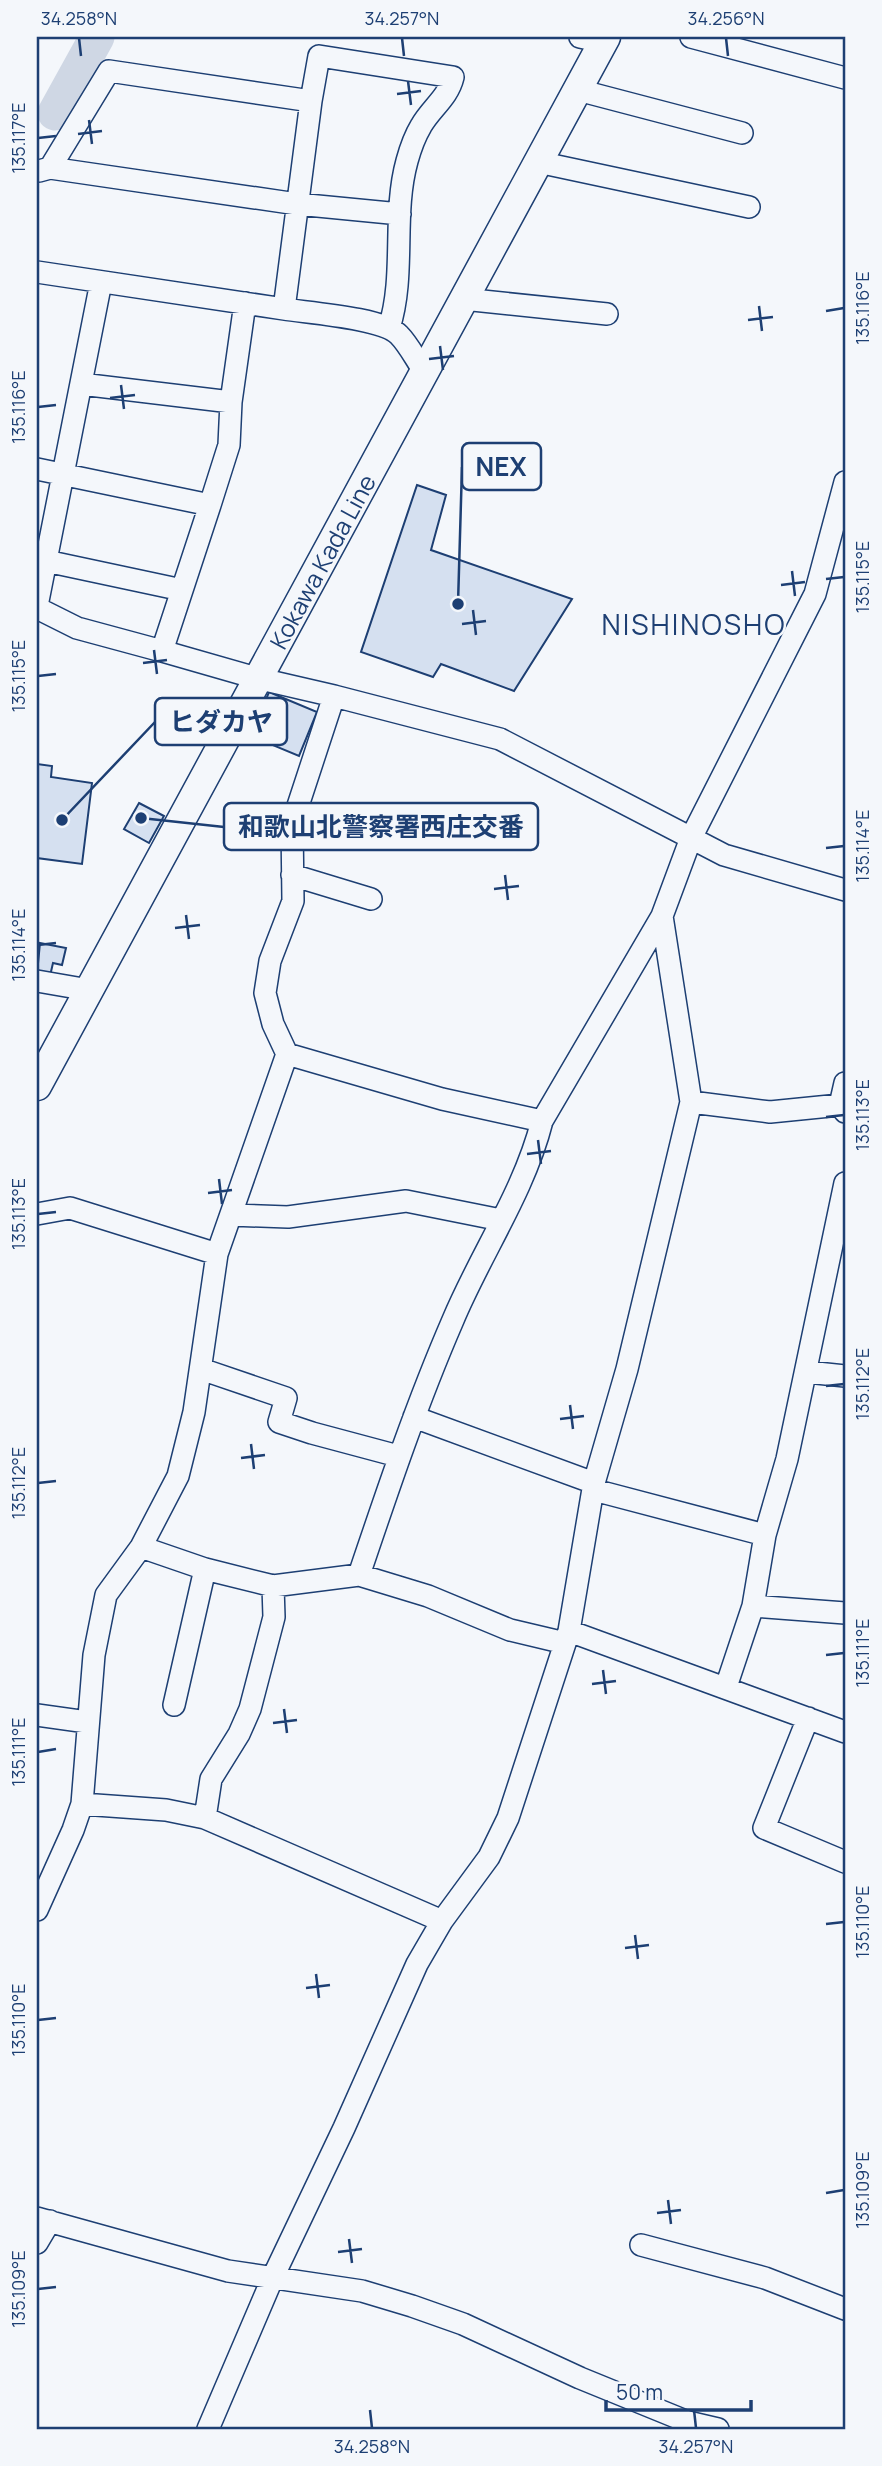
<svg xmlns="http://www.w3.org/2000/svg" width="882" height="2466" font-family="Manrope,'Noto Sans JP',sans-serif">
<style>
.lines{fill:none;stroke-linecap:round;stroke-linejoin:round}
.river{stroke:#cfd7e4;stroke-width:35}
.building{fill:#d5e0f0;stroke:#1d3f73;stroke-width:2}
.minor-casing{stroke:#1d3f73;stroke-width:24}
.major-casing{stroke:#1d3f73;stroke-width:31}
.minor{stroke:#f4f7fb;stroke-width:21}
.major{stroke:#f4f7fb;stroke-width:28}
.ticks{fill:none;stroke:#1d3f73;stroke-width:2.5}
.labels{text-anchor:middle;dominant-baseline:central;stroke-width:5;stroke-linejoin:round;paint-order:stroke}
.street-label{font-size:24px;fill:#1d3f73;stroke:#f4f7fb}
.quarter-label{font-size:28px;letter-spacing:2px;fill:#1d3f73;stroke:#f4f7fb}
.leader{fill:none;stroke:#1d3f73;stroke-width:2.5}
.callout-dot{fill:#1d3f73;stroke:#f4f7fb;stroke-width:2.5}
.callout{fill:#f4f7fb;stroke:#1d3f73;stroke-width:2.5}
.callout-label{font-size:26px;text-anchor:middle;font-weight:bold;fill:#1d3f73}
.neatline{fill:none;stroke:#1d3f73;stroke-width:2.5}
.ticks-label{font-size:18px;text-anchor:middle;fill:#1d3f73}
</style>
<rect width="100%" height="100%" fill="#f4f7fb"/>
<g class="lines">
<!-- river -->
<path class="river" d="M 55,113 L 97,37"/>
</g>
<!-- building -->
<path class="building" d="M 417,485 L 446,495 L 431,550 L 572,599 L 514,691 L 441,664 L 433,677 L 361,652 Z
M 269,692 L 317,712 L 299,756 L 251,736 Z
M 37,764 L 52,766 L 51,777 L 92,783 L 82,864 L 37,858 Z
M 139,803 L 164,816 L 149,843 L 124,829 Z
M 40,943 L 66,948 L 62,965 L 53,963 L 50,976 L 37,974 Z"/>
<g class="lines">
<!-- minor casing -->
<g class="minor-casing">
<path id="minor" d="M 580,37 L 603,42
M 691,37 L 845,78
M 578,90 L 742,133
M 538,162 L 749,207
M 50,168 L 109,71 L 311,101 L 319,56 L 453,77 C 448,98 431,108 421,126 C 415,136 410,150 407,161 C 392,215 406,275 389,328
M 39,171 L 50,168 L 297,204 L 400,214
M 37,272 L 284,309 L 311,101
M 463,299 L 607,314
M 284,309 C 310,313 383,318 399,335 C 409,345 416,360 424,371
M 81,384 L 231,402 L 245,303
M 37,469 L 210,505 L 229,445 L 231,402
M 210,505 L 162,651 L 256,678 L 334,696 L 500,739 L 724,855 L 845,890
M 46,561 L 182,590
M 37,606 L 101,282
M 37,608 L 77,628 L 162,651
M 292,875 L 371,899
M 662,916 L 691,1102 L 770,1112 L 840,1105
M 37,981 L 89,990
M 287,1054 L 442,1099 L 542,1121
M 845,1083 L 840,1105 L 845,1112
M 37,1214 L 70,1208 L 217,1254
M 231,1215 L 288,1217 L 406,1201 L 501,1220
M 201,1369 L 286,1398 L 279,1422 L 312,1433 L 398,1456
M 807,1372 L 845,1376
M 414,1417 L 594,1483
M 594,1490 L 765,1535
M 141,1547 L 205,1569 L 273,1586 L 359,1575 L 428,1596 L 510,1630 L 565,1643
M 359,1575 C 388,1489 417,1403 453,1320 C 481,1253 524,1192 542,1121 L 662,916 L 691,838 L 815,594 L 845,482
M 753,1606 L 845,1613
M 569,1631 L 845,1732
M 726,1687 L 753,1606 L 765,1535 L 787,1459 L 845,1183
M 174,1705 L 205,1569
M 37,1715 L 87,1722
M 808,1718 L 764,1828 L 845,1862
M 82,1804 L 166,1810 L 205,1818 L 442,1921
M 205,1818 L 211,1779 L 239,1734 L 250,1709 L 274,1617 L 273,1586
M 37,1910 L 73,1830 L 82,1804 L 94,1655 L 106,1595 L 141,1547 L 178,1476 L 194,1412 L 217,1254 L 287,1054 L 273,1024 L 265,993 L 270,961 L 293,901 L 292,824 L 334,696
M 37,2218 L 228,2271 L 362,2291 L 412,2306 L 463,2324 L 580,2378 L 688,2422 L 718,2429
M 37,2243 L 50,2221
M 641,2245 L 765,2278 L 845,2309
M 208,2429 L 273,2277 L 344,2128 L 417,1964 L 442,1921 L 489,1857 L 508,1818 L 569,1631 L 594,1483 L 627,1369 L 691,1102"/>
</g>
<!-- major casing -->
<g class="major-casing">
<g id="major">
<path id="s1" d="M 37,1086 L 606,37"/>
</g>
</g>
<!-- minor -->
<use href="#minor" class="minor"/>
<!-- major -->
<use href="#major" class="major"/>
</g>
<!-- ticks -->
<path class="ticks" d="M 79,38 L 81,56M 402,38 L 404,56M 726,38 L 728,56M 408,81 L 411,105M 397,94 L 421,91M 89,120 L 92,144M 78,134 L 102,131M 38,138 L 56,136M 759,306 L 762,331M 826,311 L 844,308M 748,320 L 773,317M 440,346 L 443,370M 429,359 L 454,356M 121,385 L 124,409M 110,398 L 135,395M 38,407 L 56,405M 792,571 L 795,596M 826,579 L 844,577M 781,585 L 805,582M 473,610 L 476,635M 462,624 L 486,621M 154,650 L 157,674M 143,663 L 167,660M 38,676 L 56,674M 826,848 L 844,846M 505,875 L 508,900M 494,889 L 519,886M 186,915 L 189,939M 175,928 L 200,925M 38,945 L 56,943M 826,1117 L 844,1115M 538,1140 L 541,1164M 527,1154 L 551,1151M 219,1179 L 222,1204M 208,1193 L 232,1190M 38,1214 L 56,1212M 826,1386 L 844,1384M 570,1405 L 573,1429M 560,1419 L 584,1416M 251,1444 L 254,1469M 241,1458 L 265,1455M 38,1483 L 56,1481M 826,1655 L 844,1653M 603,1670 L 606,1694M 592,1684 L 616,1681M 284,1709 L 287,1733M 273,1723 L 297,1720M 38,1752 L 56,1749M 826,1924 L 844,1922M 635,1935 L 638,1959M 625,1948 L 649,1945M 316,1974 L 319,1998M 306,1988 L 330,1985M 38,2020 L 56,2018M 826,2193 L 844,2190M 668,2200 L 671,2224M 657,2213 L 681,2210M 349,2239 L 352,2263M 338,2252 L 362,2249M 38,2289 L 56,2287M 370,2410 L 372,2428M 694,2410 L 696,2428"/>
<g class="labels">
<!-- street labels -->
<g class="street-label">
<text stroke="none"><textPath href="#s1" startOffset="597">Kokawa Kada Line</textPath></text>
</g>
<!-- quarter labels -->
<g class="quarter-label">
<text x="694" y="624">NISHINOSHO</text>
</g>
</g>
<!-- callouts -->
<path class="leader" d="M458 604L462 467M62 820L155 722M141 818L224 827"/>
<g class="callout-dot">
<circle cx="458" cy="604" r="7"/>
<circle cx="62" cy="820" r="7"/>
<circle cx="141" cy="818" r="7"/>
</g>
<g class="callout">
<rect x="462" y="443" width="79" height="47" rx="7"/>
<rect x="155" y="698" width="132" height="47" rx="7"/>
<rect x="224" y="803" width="314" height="47" rx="7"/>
</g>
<g class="callout-label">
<text x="501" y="476">NEX</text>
<text x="221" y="731">ヒダカヤ</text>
<text x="381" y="836">和歌山北警察署西庄交番</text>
</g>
<!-- border -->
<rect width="882" height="2466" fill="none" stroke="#f4f7fb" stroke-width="77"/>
<!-- scale -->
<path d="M606 2400v10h145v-10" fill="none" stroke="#1d3f73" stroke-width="3.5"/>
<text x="616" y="2400" font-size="21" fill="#1d3f73" stroke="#f4f7fb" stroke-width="5" paint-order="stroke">50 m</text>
<rect x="38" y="38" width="806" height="2390" class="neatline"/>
<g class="ticks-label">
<text x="79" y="25">34.258°N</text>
<text x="402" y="25">34.257°N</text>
<text x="726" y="25">34.256°N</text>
<text transform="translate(19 138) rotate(-90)" y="6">135.117°E</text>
<text transform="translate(863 308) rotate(-90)" y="6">135.116°E</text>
<text transform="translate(19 407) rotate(-90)" y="6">135.116°E</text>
<text transform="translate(863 577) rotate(-90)" y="6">135.115°E</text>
<text transform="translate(19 676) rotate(-90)" y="6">135.115°E</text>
<text transform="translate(863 846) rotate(-90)" y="6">135.114°E</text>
<text transform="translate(19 945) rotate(-90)" y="6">135.114°E</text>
<text transform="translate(863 1115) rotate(-90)" y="6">135.113°E</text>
<text transform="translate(19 1214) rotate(-90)" y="6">135.113°E</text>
<text transform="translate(863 1384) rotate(-90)" y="6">135.112°E</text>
<text transform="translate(19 1483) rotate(-90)" y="6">135.112°E</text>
<text transform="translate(863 1653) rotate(-90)" y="6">135.111°E</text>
<text transform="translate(19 1752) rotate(-90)" y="6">135.111°E</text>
<text transform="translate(863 1922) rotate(-90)" y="6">135.110°E</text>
<text transform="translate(19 2020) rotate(-90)" y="6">135.110°E</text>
<text transform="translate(863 2190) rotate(-90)" y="6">135.109°E</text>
<text transform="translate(19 2289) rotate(-90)" y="6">135.109°E</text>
<text x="372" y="2453">34.258°N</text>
<text x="696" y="2453">34.257°N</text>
</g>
</svg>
